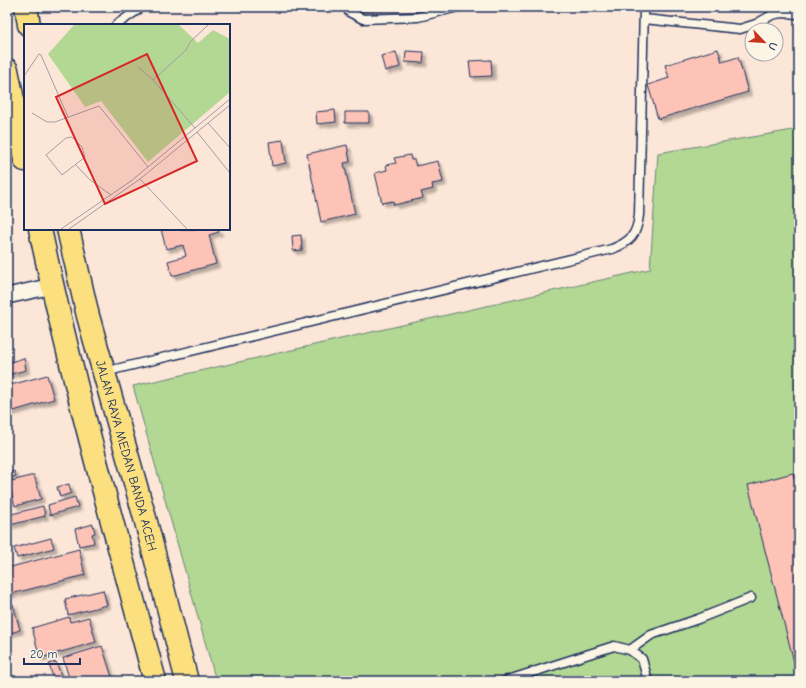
<svg xmlns="http://www.w3.org/2000/svg" width="806" height="688" font-family="'Comic Neue',sans-serif">
<style>
.green{fill:#b3d893;stroke:#678478}
.building{fill:#fdc3b6;stroke:#1b2f5e;filter:url(#shadow)}
.lines{fill:none;stroke-linecap:round;stroke-linejoin:round}
.lane-casing{stroke:#1b2f5e;stroke-width:11}
.street-casing{stroke:#1b2f5e;stroke-width:18}
.highway-casing{stroke:#1b2f5e;stroke-width:25}
.lane{stroke:#fcf5e5;stroke-width:8}
.street{stroke:#fcf5e5;stroke-width:15}
.highway{stroke:#fce080;stroke-width:22}
.labels{text-anchor:middle;dominant-baseline:central;stroke-width:3;stroke-linejoin:round;paint-order:stroke}
.street-label{font-size:13px;fill:#1b2f5e;stroke:#fcf5e5}
.inset-road{fill:none;stroke:#a29da7;stroke-width:1}
.view{fill:#d62828;fill-opacity:0.15;stroke:#d62828;stroke-width:2}
.inset-edge{fill:none;stroke:#1b2f5e;stroke-width:2}
</style>
<defs>
<filter id="shadow"><feDropShadow dx="3.5" dy="3.5" stdDeviation="1" flood-color="#0004"/></filter>
</defs>
<rect width="100%" height="100%" fill="#fce6d7"/>
<filter id="ink" filterUnits="userSpaceOnUse"><feTurbulence type="fractalNoise" baseFrequency=".025" numOctaves="2"/><feDisplacementMap in="SourceGraphic" scale="8" xChannelSelector="R" yChannelSelector="G"/><feConvolveMatrix kernelMatrix="1 2 1 2 8 2 1 2 1" color-interpolation-filters="sRGB"/></filter>
<g filter="url(#ink)">
<!-- green -->
<path class="green" d="M 799,129 L 799,681 L 216,681 L 133,386 L 650,269 L 658,153 Z"/>
<!-- building -->
<path class="building" d="M 356,7 L 380,7 L 357,12 Z
M 718,49 L 722,62 L 738,57 L 748,92 L 658,119 L 648,85 L 669,78 L 665,65 Z
M 406,51 L 424,52 L 423,63 L 405,62 Z
M 396,52 L 400,67 L 385,71 L 381,56 Z
M 491,60 L 492,76 L 471,77 L 469,61 Z
M 335,110 L 336,122 L 317,124 L 316,112 Z
M 345,112 L 369,112 L 369,123 L 345,123 Z
M 283,140 L 286,163 L 272,166 L 269,142 Z
M 347,145 L 350,162 L 344,163 L 355,214 L 321,222 L 307,154 Z
M 410,155 L 411,160 L 414,160 L 416,166 L 438,161 L 443,182 L 432,184 L 433,189 L 421,192 L 423,198 L 394,205 L 393,201 L 382,203 L 375,173 L 387,170 L 386,165 L 396,163 L 394,158 Z
M 161,229 L 218,229 L 219,232 L 209,235 L 216,264 L 172,276 L 168,261 L 186,256 L 183,245 L 166,249 Z
M 301,235 L 302,250 L 293,251 L 292,236 Z
M 24,358 L 26,370 L 7,375 L 7,363 Z
M 47,375 L 54,399 L 10,412 L 7,403 L 7,386 Z
M 14,471 L 16,476 L 7,479 L 7,474 Z
M 793,473 L 799,497 L 799,681 L 748,485 Z
M 34,475 L 41,499 L 15,506 L 8,482 Z
M 69,484 L 71,493 L 60,497 L 57,487 Z
M 75,497 L 78,507 L 50,515 L 48,505 Z
M 43,506 L 45,516 L 10,525 L 8,515 Z
M 93,524 L 95,533 L 92,534 L 94,543 L 79,546 L 75,529 Z
M 51,538 L 54,548 L 17,558 L 14,548 Z
M 79,549 L 85,575 L 7,595 L 7,568 Z
M 103,590 L 107,605 L 68,615 L 65,599 Z
M 13,604 L 20,630 L 7,634 L 7,605 Z
M 69,617 L 70,622 L 89,617 L 96,642 L 40,658 L 32,628 Z
M 102,646 L 113,680 L 109,681 L 70,681 L 63,658 Z
M 56,662 L 62,678 L 54,681 L 49,664 Z"/>
<g class="lines">
<!-- lane casing -->
<g class="lane-casing">
<path id="lane" d="M 347,7 L 349,12 L 363,19 L 418,17 L 458,7
M 644,19 L 740,29 L 756,24 L 772,15 L 781,13 L 799,14
M 116,25 L 142,7
M 104,372 L 612,249 C 630,242 637,235 639,215 L 644,7
M 630,650 L 651,635 L 698,619 L 751,598
M 505,681 L 614,646 L 630,650 L 642,659 L 648,681"/>
</g>
<!-- street casing -->
<g class="street-casing">
<path id="street" d="M 7,296 L 52,286"/>
</g>
<!-- highway casing -->
<g class="highway-casing">
<g id="highway">
<path d="M 26,7 L 29,25"/>
<path d="M 7,70 L 25,160"/>
<path d="M 40,229 C 72,381 115,531 155,681"/>
<path id="s1" d="M 68,229 L 88,316 L 145,518 L 187,681"/>
</g>
</g>
<!-- lane -->
<use href="#lane" class="lane"/>
<!-- street -->
<use href="#street" class="street"/>
<!-- highway -->
<use href="#highway" class="highway"/>
</g>
</g>
<g class="labels">
<!-- street labels -->
<g class="street-label">
<text stroke="none"><textPath href="#s1" startOffset="234">JALAN RAYA MEDAN BANDA ACEH</textPath></text>
</g>
</g>
<!-- overview -->
<g transform="translate(24 24)">
<rect width="206" height="206" fill="#fce6d7"/>
<path d="M 50,1 L 155,1 L 174,19 L 189,6 L 206,15 L 206,68 L 124,138 L 77,77 L 61,83 L 24,30 Z" fill="#b3d893"/>
<path class="inset-road" d="M 114,43 L 129,56M 0,52 L 15,30 L 17,31 L 44,93M 8,89 L 23,98 L 31,98 L 75,82 L 124,143M 184,99 L 206,124M 171,104 L 129,56 L 162,26 L 166,18 L 184,1M 173,108 L 206,149M 48,113 L 58,123 L 61,133 L 38,151 L 22,131 L 42,114 ZM 52,141 L 65,155 L 87,171M 116,155 L 163,205M 37,205 L 107,157 L 206,75M 45,205 L 116,155 L 206,81"/>
<path class="view" d="M 123,30 L 173,137 L 81,180 L 32,73 Z"/>
<rect width="206" height="206" class="inset-edge"/>
</g>
<!-- margin -->
<rect width="806" height="688" fill="none" stroke="#fcf5e5" stroke-width="24"/>
<rect x="12" y="12" width="782" height="664" fill="none" stroke="#1b2f5e" stroke-width="1.5" filter="url(#ink)"/>
<!-- north arrow -->
<g transform="translate(764 42) rotate(115)"><circle r="19" fill="#fcf5e5" stroke="#a2a6af"/>
<path d="M0-3L7 15L0 10L-7 15Z" fill="#c8321e"/>
<text y="-6" font-size="11" font-weight="bold" text-anchor="middle" fill="#1b2f5e">U</text>
</g>
<!-- scale -->
<path d="M24 658v6h56v-6" fill="none" stroke="#1b2f5e" stroke-width="2"/>
<text x="30" y="658" font-size="12" fill="#1b2f5e" stroke="#fcf5e5" stroke-width="3" paint-order="stroke">20 m</text>
</svg>
